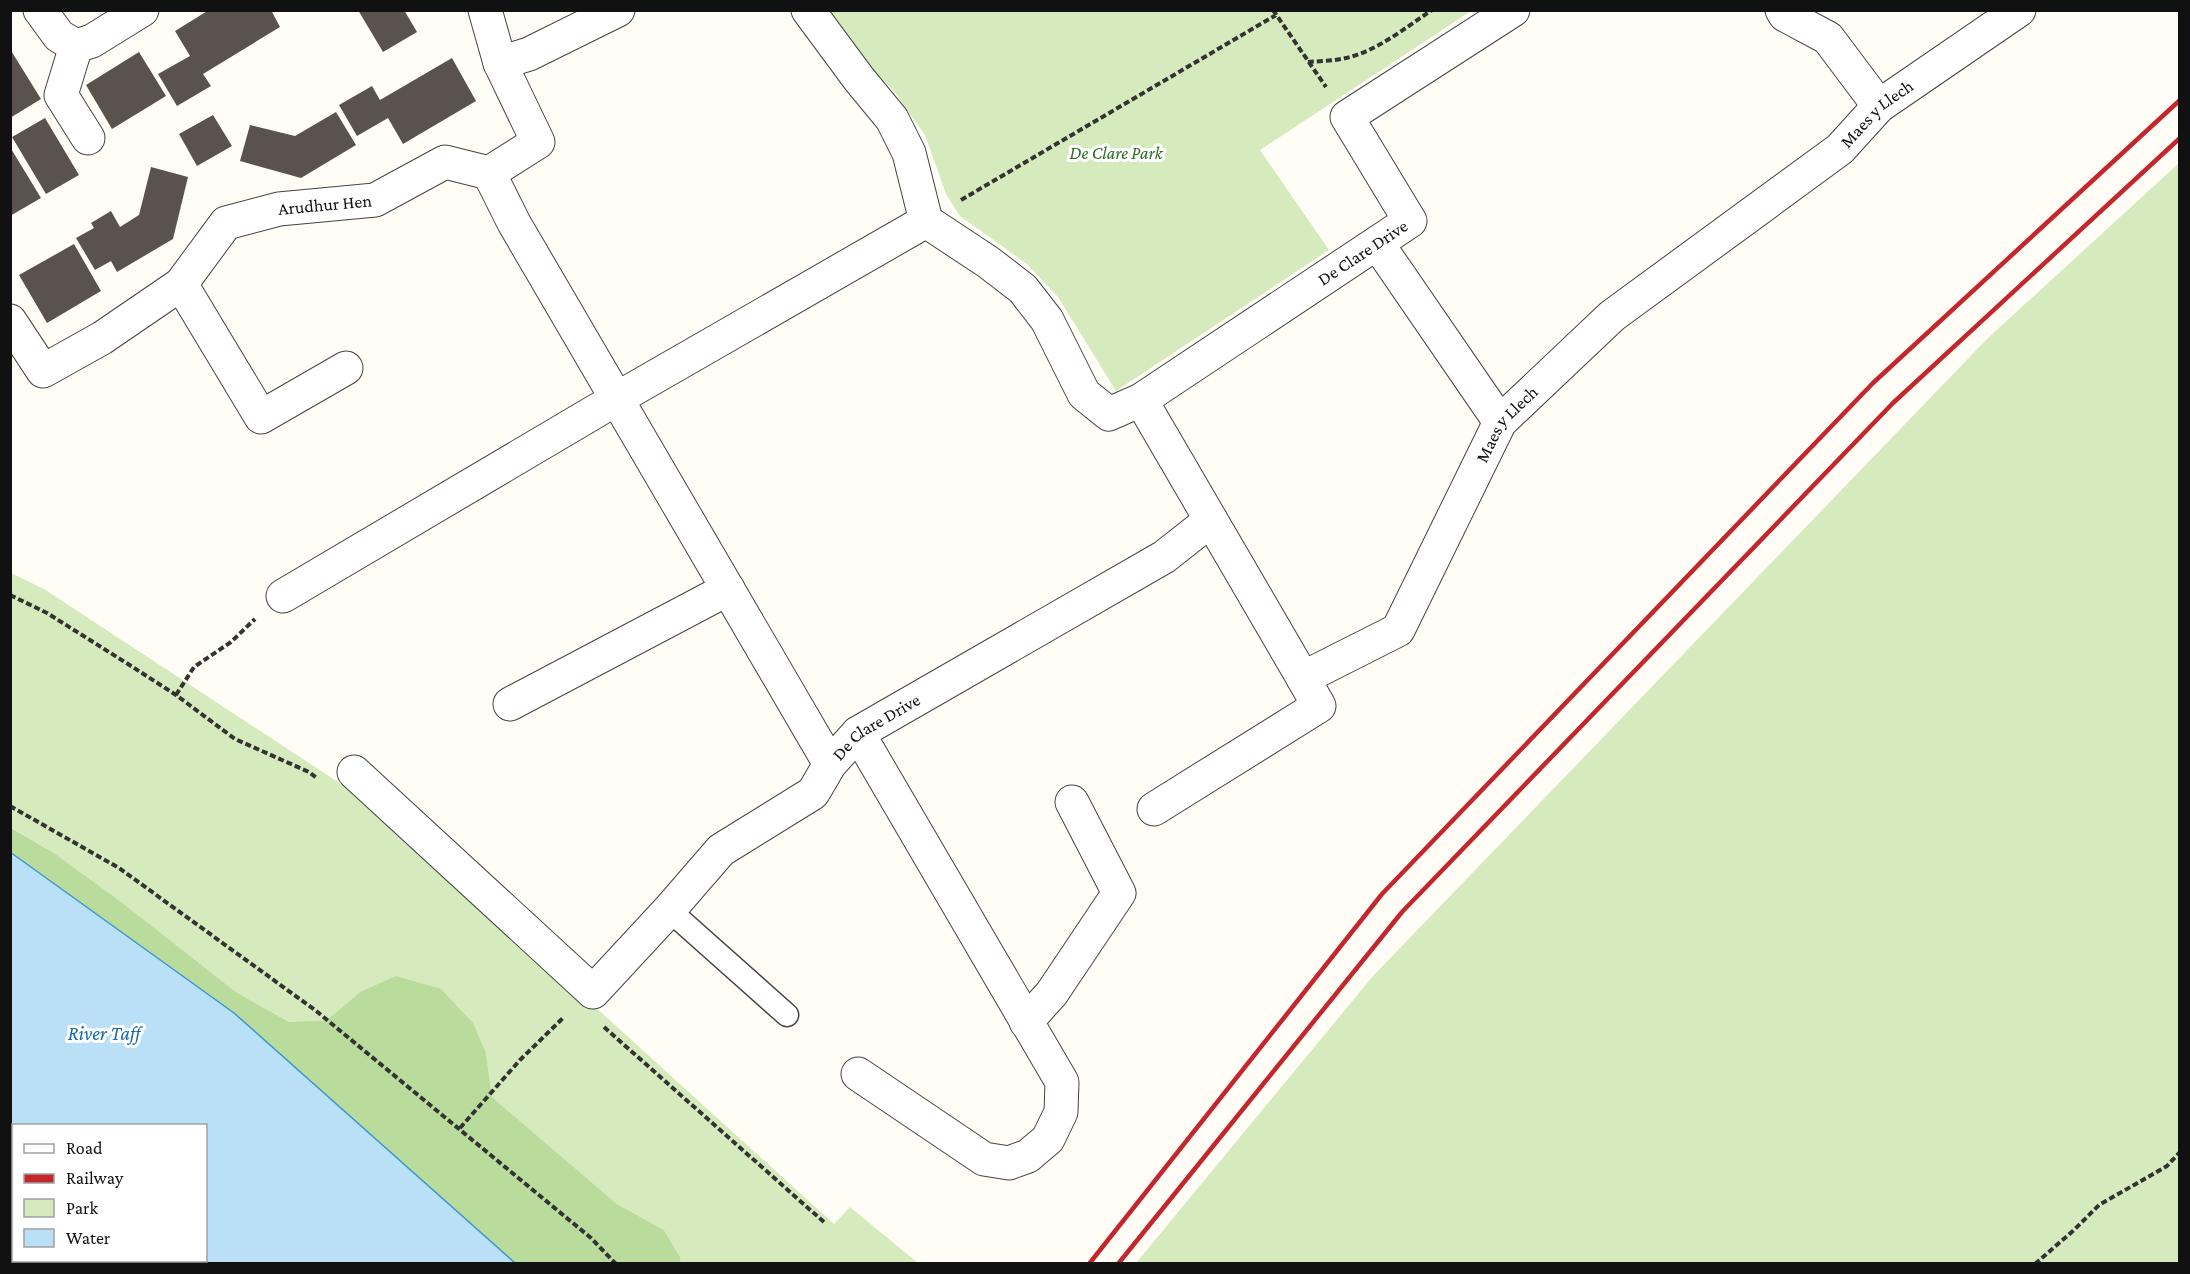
<svg xmlns="http://www.w3.org/2000/svg" width="2190" height="1274" font-family="'Crimson Pro',serif">
<style>
.green{fill:#d5ebbd}
.forest{fill:#b9dc9c}
.water{fill:#b9e0f7;stroke:#3f96cf;stroke-width:1.5}
.building{fill:#5a524d}
.lines{fill:none;stroke-linecap:round;stroke-linejoin:round}
.service-casing{stroke:#444;stroke-width:25}
.minor-casing{stroke:#444;stroke-width:35}
.path{stroke:#333;stroke-width:4;stroke-dasharray:6 3;stroke-linecap:butt}
.service{stroke:#fff;stroke-width:22}
.minor{stroke:#fff;stroke-width:33}
.rail{stroke:#c4262e;stroke-width:4.5}
.labels{text-anchor:middle;dominant-baseline:central;stroke-width:6;stroke-linejoin:round;paint-order:stroke}
.street-label{font-size:18px;fill:#111;stroke:#fff}
.park-label{font-size:18px;font-style:italic;fill:#2f6b1f;stroke:#fff}
.water-label{font-size:20px;font-style:italic;fill:#1768a6;stroke:#fff}
</style>
<rect width="100%" height="100%" fill="#fffdf5"/>
<!-- green -->
<path class="green" d="M 824,11 L 1471,11 L 1260,150 L 1329,250 L 1116,391 L 1058,297 L 1027,264 L 960,216 L 946,194 L 925,135 L 893,90 L 852,50 Z
M 2179,163 L 2179,1263 L 1136,1263 L 1373,976 L 1988,338 Z
M 11,573 L 44,589 L 373,805 L 834,1224 L 850,1207 L 918,1263 L 681,1263 L 680,1257 L 664,1230 L 617,1204 L 492,1097 L 486,1053 L 360,992 L 327,1020 L 289,1022 L 236,992 L 124,904 L 54,853 L 11,827 Z"/>
<!-- forest -->
<path class="forest" d="M 10,827 L 54,853 L 124,904 L 236,992 L 289,1022 L 327,1020 L 360,992 L 396,976 L 441,989 L 473,1023 L 486,1053 L 492,1097 L 617,1204 L 664,1230 L 680,1257 L 681,1263 L 466,1263 L 11,920 Z
M 10,1156 L 14,1159 L 14,1260 L 142,1260 L 146,1263 L 11,1263 Z"/>
<!-- water -->
<path class="water" d="M 10,852 L 234,1013 L 515,1263 L 146,1263 L 142,1261 L 206,1260 L 206,1126 L 14,1126 L 13,1159 L 11,1156 Z"/>
<!-- building -->
<path class="building" d="M 209,10 L 271,10 L 280,27 L 203,74 L 211,86 L 177,106 L 158,74 L 190,56 L 175,31 Z
M 358,10 L 404,10 L 417,32 L 383,52 Z
M 10,49 L 41,99 L 10,118 Z
M 139,52 L 166,96 L 112,129 L 86,85 Z
M 452,58 L 476,101 L 403,144 L 388,118 L 357,136 L 339,105 L 372,86 L 380,100 Z
M 336,112 L 356,145 L 301,178 L 240,161 L 250,125 L 295,136 Z
M 213,115 L 232,146 L 197,166 L 179,134 Z
M 45,118 L 79,175 L 46,194 L 12,137 Z
M 10,147 L 41,198 L 10,216 Z
M 151,167 L 188,177 L 173,239 L 117,272 L 111,261 L 95,270 L 76,238 L 94,228 L 91,223 L 111,211 L 120,227 L 139,215 Z
M 74,244 L 101,291 L 47,323 L 19,275 Z"/>
<g class="lines">
<!-- service casing -->
<g class="service-casing">
<path id="service" d="M 669,910 L 787,1015"/>
</g>
<!-- minor casing -->
<g class="minor-casing">
<g id="minor">
<path d="M 40,10 L 59,36 L 76,46 L 92,41 L 142,10"/>
<path d="M 485,10 L 500,63"/>
<path d="M 808,10 L 859,79 L 892,119 L 909,153 L 926,221"/>
<path d="M 1782,10 L 1785,15 L 1828,38 L 1879,106"/>
<path d="M 76,46 L 61,95 L 88,138"/>
<path d="M 489,173 L 514,223 L 830,764"/>
<path d="M 1377,243 L 1500,422"/>
<path d="M 181,284 L 261,417 L 346,368"/>
<path id="s1" d="M 10,321 L 43,371 L 102,338 L 181,284 L 226,223 L 279,209 L 375,200 L 445,162 L 489,173 L 538,142 L 500,63 L 529,54 L 618,10"/>
<path id="s2" d="M 1141,400 L 1303,678 L 1398,630 L 1500,422 L 1612,316 L 1840,149 L 1879,106 L 2019,10"/>
<path id="s3" d="M 283,596 L 618,398 L 926,221 L 988,262 L 1023,289 L 1047,320 L 1084,394 L 1109,414 L 1141,400 L 1410,221 L 1347,117 L 1513,10"/>
<path d="M 510,704 L 728,589"/>
<path id="s4" d="M 354,772 L 593,992 L 669,910 L 721,850 L 813,793 L 830,764 L 858,733 L 1164,557 L 1211,520"/>
<path d="M 1154,809 L 1319,706 L 1303,678"/>
<path d="M 1026,1022 L 1052,993 L 1119,893 L 1072,802"/>
<path d="M 858,1074 L 984,1159 L 1009,1163 L 1028,1156 L 1048,1139 L 1061,1112 L 1062,1082 L 858,733"/>
</g>
</g>
<!-- path -->
<path class="path" d="M 1273,10 L 1326,87
M 1308,62 C 1320,61 1334,61 1346,58 C 1377,51 1405,28 1432,10
M 961,200 L 1276,15
M 10,595 L 47,613 L 128,664 L 176,695 L 235,739 L 309,772 L 318,779
M 176,695 L 194,667 L 231,642 L 255,619
M 10,806 L 119,868 L 315,1010 L 591,1238 L 616,1264
M 604,1027 L 825,1223
M 460,1128 L 520,1060 L 564,1017
M 2035,1264 L 2074,1230 L 2099,1205 L 2167,1166 L 2180,1152"/>
<!-- service -->
<use href="#service" class="service"/>
<!-- minor -->
<use href="#minor" class="minor"/>
<!-- rail -->
<path class="rail" d="M 1089,1264 L 1382,894 L 1873,383 L 2180,100
M 1118,1264 L 1402,912 L 1893,403 L 2180,138"/>
</g>
<g class="labels">
<!-- street labels -->
<g class="street-label">
<text stroke="none"><textPath href="#s2" startOffset="1148">Maes y Llech</textPath></text>
<text stroke="none"><textPath href="#s1" startOffset="400">Arudhur Hen</textPath></text>
<text stroke="none"><textPath href="#s3" startOffset="1318">De Clare Drive</textPath></text>
<text stroke="none"><textPath href="#s2" startOffset="662">Maes y Llech</textPath></text>
<text stroke="none"><textPath href="#s4" startOffset="718">De Clare Drive</textPath></text>
</g>
<!-- park labels -->
<g class="park-label">
<text x="1116" y="153">De Clare Park</text>
</g>
<!-- water labels -->
<g class="water-label">
<text x="104" y="1033">River Taff</text>
</g>
</g>
<!-- border -->
<rect width="2190" height="1274" fill="none" stroke="#111111" stroke-width="24"/>
<!-- legend -->
<rect x="12" y="1124" width="195" height="138" fill="#ffffff" stroke="#a0a0a0" stroke-width="1.5"/>
<rect x="24" y="1144" width="30" height="9" fill="#ffffff" stroke="#a0a0a0" stroke-width="1.5"/>
<text x="66" y="1154" font-size="18" fill="#111111">Road</text>
<rect x="24" y="1174" width="30" height="9" fill="#c4262e" stroke="#a0a0a0" stroke-width="1.5"/>
<text x="66" y="1184" font-size="18" fill="#111111">Railway</text>
<rect x="24" y="1199" width="30" height="18" fill="#d5ebbd" stroke="#a0a0a0" stroke-width="1.5"/>
<text x="66" y="1214" font-size="18" fill="#111111">Park</text>
<rect x="24" y="1229" width="30" height="18" fill="#b9e0f7" stroke="#a0a0a0" stroke-width="1.5"/>
<text x="66" y="1244" font-size="18" fill="#111111">Water</text>
</svg>
